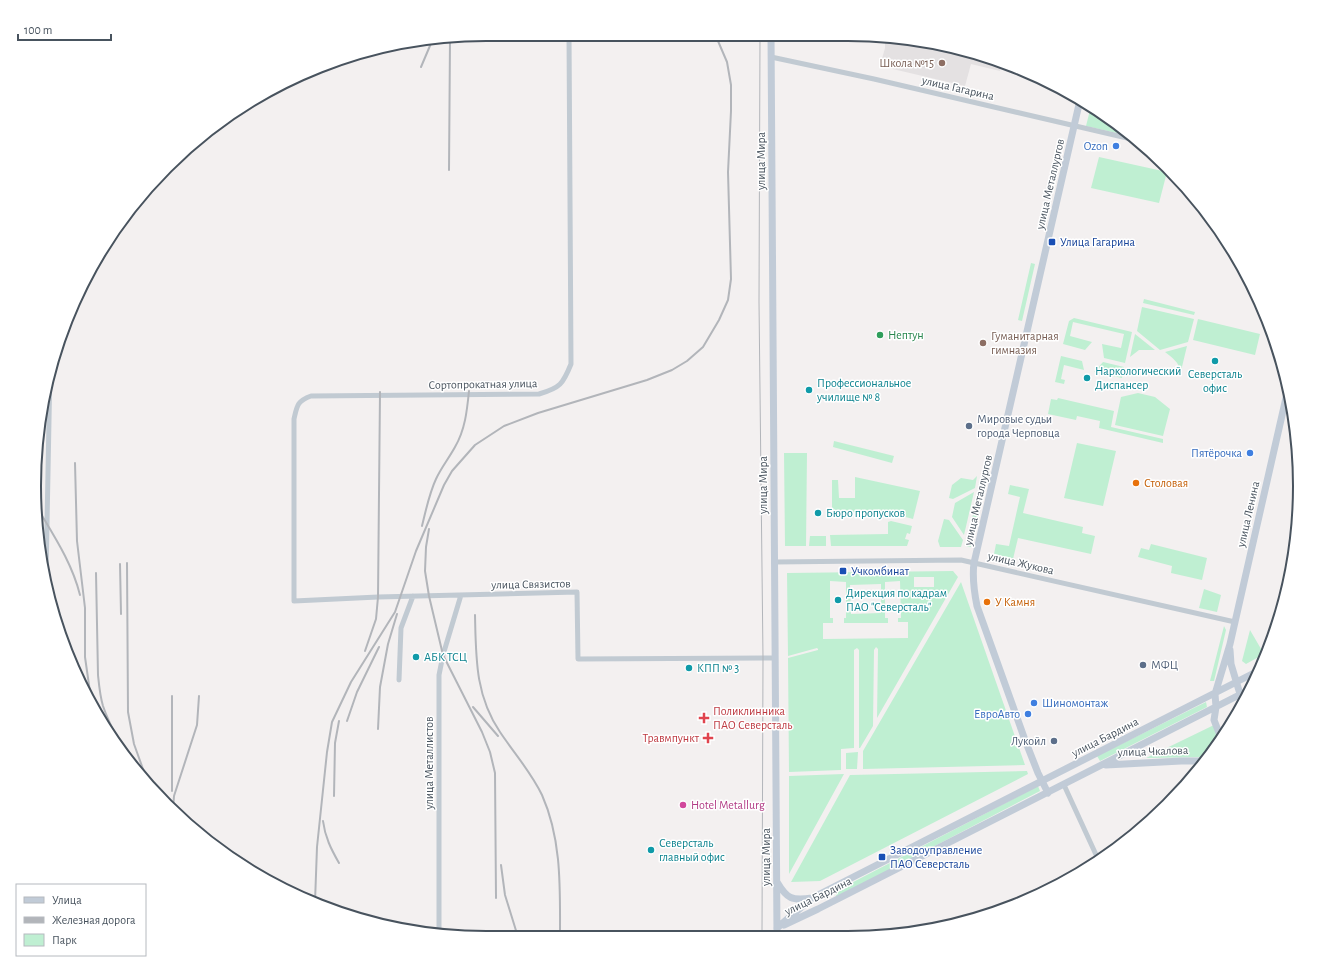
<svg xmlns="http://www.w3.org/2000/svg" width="1334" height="972" font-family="'Alegreya Sans',sans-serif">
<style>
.education{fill:#e4e1e2}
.green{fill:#bfefd2;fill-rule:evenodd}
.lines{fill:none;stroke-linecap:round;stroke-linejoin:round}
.street{stroke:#c1cad2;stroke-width:5}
.secondary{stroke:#c1cbd7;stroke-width:7}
.tram{stroke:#b2b5ba;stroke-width:1}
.rail{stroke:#b2b5ba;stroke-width:2}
.education-dot{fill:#8d6e63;stroke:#fff;stroke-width:1.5}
.shop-dot{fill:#3f7fe0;stroke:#fff;stroke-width:1.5}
.transit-dot{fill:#1a4fb4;stroke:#fff;stroke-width:1.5}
.leisure-dot{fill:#2e9e5b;stroke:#fff;stroke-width:1.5}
.culture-dot{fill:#0f9aa8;stroke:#fff;stroke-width:1.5}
.service-dot{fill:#5c6f8a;stroke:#fff;stroke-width:1.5}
.food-dot{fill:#e8710a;stroke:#fff;stroke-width:1.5}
.health-dot{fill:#e0444e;stroke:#fff;stroke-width:1.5}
.hotel-dot{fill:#d1479c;stroke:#fff;stroke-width:1.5}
.labels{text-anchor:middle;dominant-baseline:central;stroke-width:3;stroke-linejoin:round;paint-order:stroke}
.education-label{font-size:12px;fill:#785e54;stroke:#fff;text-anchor:end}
.street-label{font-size:12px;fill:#48535e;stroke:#fff}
.shop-label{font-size:12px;fill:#366cbe;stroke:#fff;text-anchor:end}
.transit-label{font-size:12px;fill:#164399;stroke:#fff;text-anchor:start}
.leisure-label{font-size:12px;fill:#27864d;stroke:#fff;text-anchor:start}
.culture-label{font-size:12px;fill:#0d838f;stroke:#fff;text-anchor:start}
.service-label{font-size:12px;fill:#4e5e75;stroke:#fff;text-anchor:start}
.food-label{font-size:12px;fill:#c56008;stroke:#fff;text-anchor:start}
.health-label{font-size:12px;fill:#be3a42;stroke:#fff;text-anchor:start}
.hotel-label{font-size:12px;fill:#b23c85;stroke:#fff;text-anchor:start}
.rim{fill:none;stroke:#48535e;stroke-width:2}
</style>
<rect width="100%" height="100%" fill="#f3f0f0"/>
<!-- education -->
<path class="education" d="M 885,39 L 965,49 L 1002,62 L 1000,71 L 971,64 L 965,86 L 880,66 L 885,48 Z"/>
<!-- green -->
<path class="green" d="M 1090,110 L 1102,112 L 1134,137 L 1086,126 Z
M 1099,157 L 1167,172 L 1159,203 L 1091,188 Z
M 1031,263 L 1035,264 L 1022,321 L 1018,320 Z
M 1144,299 L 1195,312 L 1194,315 L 1143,303 Z
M 1142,307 L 1194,319 L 1188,342 L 1160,350 L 1137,331 Z
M 1074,318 L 1132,332 L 1125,363 L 1104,358 L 1102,344 L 1121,348 L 1124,334 L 1073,322 L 1070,336 L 1092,342 L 1085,350 L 1063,344 L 1069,321 Z
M 1198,319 L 1260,334 L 1255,355 L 1193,340 Z
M 1135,334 L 1155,350 L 1139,350 L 1130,357 Z
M 1187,346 L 1181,371 C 1178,362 1173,358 1165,352 Z
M 1061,356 L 1082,361 L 1084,370 L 1064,365 L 1061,379 L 1065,380 L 1064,384 L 1055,382 Z
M 1103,362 L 1124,367 L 1122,378 L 1094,372 Z
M 1138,393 L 1155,397 L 1170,409 L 1163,436 L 1115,425 L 1121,397 Z
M 1058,398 L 1114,411 L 1111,427 L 1163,439 L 1163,443 L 1099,428 L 1100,421 L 1077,416 L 1076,420 L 1048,414 L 1051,399 L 1057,400 Z
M 834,441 L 894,456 L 892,463 L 833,447 Z
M 1077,443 L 1116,451 L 1103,506 L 1064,498 Z
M 784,453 L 807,453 L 806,546 L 785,546 Z
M 982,474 L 987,475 L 971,547 L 966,546 Z
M 977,476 L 975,488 L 953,499 L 949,498 L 952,485 L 961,478 L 973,480 Z
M 855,477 L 920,491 L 913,519 L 891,513 L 832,512 L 832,480 L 838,480 L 839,498 L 855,498 Z
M 1010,485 L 1029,489 L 1023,513 L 1083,527 L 1082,533 L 1095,536 L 1091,554 L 1018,538 L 1013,559 L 994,554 L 996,544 L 1009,546 L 1020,497 L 1008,494 Z
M 974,492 L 964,535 L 952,517 L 955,503 Z
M 944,519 L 949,520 L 963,540 L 961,547 L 940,547 L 938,541 Z
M 891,521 L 912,526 L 910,534 L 907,533 L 905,539 L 909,540 L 907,546 L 831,546 L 830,535 L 888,534 L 888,522 Z
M 810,536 L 826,536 L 826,546 L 809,546 Z
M 1151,544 L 1207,558 L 1202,580 L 1171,573 L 1172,566 L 1138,557 L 1141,548 L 1149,550 Z
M 953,571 L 958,577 L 877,718 L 878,649 L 876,647 L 874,650 L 873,726 L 860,748 L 859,748 L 859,650 L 857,648 L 854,650 L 854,748 L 841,749 L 841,770 L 789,772 L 788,658 L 818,650 L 818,649 L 817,648 L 788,656 L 787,573 ZM 914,577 L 934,577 L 934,587 L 914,587 ZM 830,581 L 846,582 L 846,618 L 844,618 L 844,623 L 888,623 L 888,618 L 885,618 L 885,582 L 900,581 L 901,618 L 898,618 L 898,622 L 908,622 L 908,638 L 823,639 L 823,623 L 833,623 L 833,618 L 830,618 ZM 881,584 L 881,613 L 851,614 L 850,585 Z
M 961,582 L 1025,765 L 863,769 L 863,751 Z
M 1204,589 L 1221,595 L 1217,612 L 1199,608 Z
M 1224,626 L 1226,630 L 1214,681 L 1210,681 Z
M 1250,630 L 1264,654 L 1246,664 L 1242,661 Z
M 1206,702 L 1207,707 L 1100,761 L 1097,756 Z
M 1214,725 L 1219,740 L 1207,757 L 1146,758 Z
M 858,752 L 857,769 L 846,769 L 846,753 Z
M 1027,771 L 1028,774 L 820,881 L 791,882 L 850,775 Z
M 844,774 L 789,874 L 789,776 Z
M 1038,786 L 1040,791 L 837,897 L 834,892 Z"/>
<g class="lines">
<!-- street -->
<path class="street" d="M 569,34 L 571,364 C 563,384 560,388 539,394 L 311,396 C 297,401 297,406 294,419 L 294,601 L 378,597 L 577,592 L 578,659 L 775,658
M 771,57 L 874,79 L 1140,141
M 1080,104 L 1092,106
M 774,562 L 961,560 L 1235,622
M 46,576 L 50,368
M 399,680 L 401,628 L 413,596
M 1064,785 L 1098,859
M 439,934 L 439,675 L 443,655 L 461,595"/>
<!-- secondary -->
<path class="secondary" d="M 771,34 L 777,935
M 1230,650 L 1231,664 L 1243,704
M 1221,738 L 1214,720 L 1216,707 L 1215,694 L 1230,644 L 1288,389
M 1106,765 L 1181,761 L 1204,761
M 1048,793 L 1038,773 L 1025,740 L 977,606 C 974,591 972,578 974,563 L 1080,100
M 777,882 C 787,899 792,901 812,898
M 784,925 L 818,909 L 1249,690
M 777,928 L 812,898 L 1258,671"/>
<!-- tram -->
<path class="tram" d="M 760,34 L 759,302 L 763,658 L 762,935"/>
<!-- rail -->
<path class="rail" d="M 421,67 L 432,41
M 449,170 L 450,39
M 75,463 L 77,541 L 85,608 L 85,657 L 90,692 L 95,704
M 38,509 C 54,536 72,563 80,595
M 422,526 C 426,510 429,494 436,479 C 441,468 449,458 455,447 C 465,430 467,411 469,391
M 429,529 L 426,547 L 425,571 L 429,596 L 443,655 L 482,732 L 490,752 L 495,773 L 496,898
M 127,563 L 128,712 L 134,744 L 148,783
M 120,564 L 121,614
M 96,573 L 98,675 C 99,685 100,696 103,706 C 109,724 119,741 127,758
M 475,615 C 476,657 475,695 500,732 C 514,753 531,772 542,795 C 562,840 560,889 560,936
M 365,651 L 376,619 L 378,597 L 380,392
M 172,696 L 172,791
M 473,707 L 498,736
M 347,721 L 357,692 L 379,647
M 378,729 L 380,687 L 388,644 L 397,614
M 125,754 L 133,768
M 334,796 L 335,743 L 339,721
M 173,810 L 174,796 L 197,725 L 199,696
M 323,821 C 325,837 331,849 339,863
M 501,865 L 505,895 L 518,937
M 315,902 L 317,847 L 327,752 L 332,722 L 351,682 L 395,612 L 416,551 L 444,485 L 452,471 L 475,445 L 504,426 L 538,413 L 647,380 L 672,370 L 687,361 L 703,347 L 719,320 L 728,300 L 731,279 L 728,172 L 731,111 L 731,85 L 727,62 L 715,34"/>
</g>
<!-- markers -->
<g class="education-dot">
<circle cx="942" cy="63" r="4"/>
<circle cx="983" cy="343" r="4"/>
</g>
<g class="shop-dot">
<circle cx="1116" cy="146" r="4"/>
<circle cx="1250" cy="453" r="4"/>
<circle cx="1034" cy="703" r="4"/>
<circle cx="1028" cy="714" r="4"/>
</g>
<g class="transit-dot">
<rect x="1048" y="238" width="8" height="8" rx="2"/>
<rect x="839" y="567" width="8" height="8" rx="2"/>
<rect x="878" y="853" width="8" height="8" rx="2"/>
</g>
<circle class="leisure-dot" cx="880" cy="335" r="4"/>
<g class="culture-dot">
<circle cx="1215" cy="361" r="4"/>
<circle cx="1087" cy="378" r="4"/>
<circle cx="809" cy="390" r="4"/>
<circle cx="818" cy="513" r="4"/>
<circle cx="838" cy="600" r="4"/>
<circle cx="416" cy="657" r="4"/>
<circle cx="689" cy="668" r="4"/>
<circle cx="651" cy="850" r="4"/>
</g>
<g class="service-dot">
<circle cx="969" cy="426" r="4"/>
<circle cx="1143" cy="665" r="4"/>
<circle cx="1054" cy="741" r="4"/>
</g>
<g class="food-dot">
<circle cx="1136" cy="483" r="4"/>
<circle cx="987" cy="602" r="4"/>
</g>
<g class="health-dot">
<path d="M702 712h4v4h4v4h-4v4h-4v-4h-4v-4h4z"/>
<path d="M706 732h4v4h4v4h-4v4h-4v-4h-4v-4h4z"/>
</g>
<circle class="hotel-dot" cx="683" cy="805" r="4"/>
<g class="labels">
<!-- education labels -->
<g class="education-label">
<text x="934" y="63">Школа №15</text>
<text x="991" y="336" text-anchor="start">Гуманитарная<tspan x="991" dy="14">гимназия</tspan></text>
</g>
<!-- street labels -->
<g class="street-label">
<text transform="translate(958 88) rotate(13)">улица Гагарина</text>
<text transform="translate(761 161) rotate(-90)">улица Мира</text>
<text transform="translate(1050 184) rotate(-77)">улица Металлургов</text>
<text transform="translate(483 384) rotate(-1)">Сортопрокатная улица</text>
<text transform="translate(763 485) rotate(-90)">улица Мира</text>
<text transform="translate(978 500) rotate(-77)">улица Металлургов</text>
<text transform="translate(1248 514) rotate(-77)">улица Ленина</text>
<text transform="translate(1021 563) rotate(13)">улица Жукова</text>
<text transform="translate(531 584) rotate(-1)">улица Связистов</text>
<text transform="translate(1105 737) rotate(-27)">улица Бардина</text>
<text transform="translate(1153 751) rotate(-2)">улица Чкалова</text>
<text transform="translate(429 763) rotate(-90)">улица Металлистов</text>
<text transform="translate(766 857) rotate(-90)">улица Мира</text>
<text transform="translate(818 896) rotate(-26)">улица Бардина</text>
</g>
<!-- shop labels -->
<g class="shop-label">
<text x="1108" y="146">Ozon</text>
<text x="1242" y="453">Пятёрочка</text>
<text x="1042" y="703" text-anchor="start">Шиномонтаж</text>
<text x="1020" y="714">ЕвроАвто</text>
</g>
<!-- transit labels -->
<g class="transit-label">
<text x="1060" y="242">Улица Гагарина</text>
<text x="851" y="571">Учкомбинат</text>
<text x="890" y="850">Заводоуправление<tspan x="890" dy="14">ПАО Северсталь</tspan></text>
</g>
<!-- leisure labels -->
<g class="leisure-label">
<text x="888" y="335">Нептун</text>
</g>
<!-- culture labels -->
<g class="culture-label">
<text x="1095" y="371">Наркологический<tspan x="1095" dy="14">Диспансер</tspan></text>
<text x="1215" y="374" text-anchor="middle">Северсталь<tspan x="1215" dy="14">офис</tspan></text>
<text x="817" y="383">Профессиональное<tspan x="817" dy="14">училище № 8</tspan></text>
<text x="826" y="513">Бюро пропусков</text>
<text x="846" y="593">Дирекция по кадрам<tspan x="846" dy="14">ПАО "Северсталь"</tspan></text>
<text x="424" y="657">АБК ТСЦ</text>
<text x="697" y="668">КПП № 3</text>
<text x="659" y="843">Северсталь<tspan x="659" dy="14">главный офис</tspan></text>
</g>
<!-- service labels -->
<g class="service-label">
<text x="977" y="419">Мировые судьи<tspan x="977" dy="14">города Черповца</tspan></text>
<text x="1151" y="665">МФЦ</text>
<text x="1046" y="741" text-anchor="end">Лукойл</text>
</g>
<!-- food labels -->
<g class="food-label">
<text x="1144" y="483">Столовая</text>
<text x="995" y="602">У Камня</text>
</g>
<!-- health labels -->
<g class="health-label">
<text x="713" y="711">Поликлинника<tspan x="713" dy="14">ПАО Северсталь</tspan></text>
<text x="699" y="738" text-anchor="end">Травмпункт</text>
</g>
<!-- hotel labels -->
<g class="hotel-label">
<text x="691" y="805">Hotel Metallurg</text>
</g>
</g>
<!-- crop -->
<path d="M0 0H1334V972H0ZM486 41H848A445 445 0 0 1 1293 486V486A445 445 0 0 1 848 931H486A445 445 0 0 1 41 486V486A445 445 0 0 1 486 41Z" fill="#fff" fill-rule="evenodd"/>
<path class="rim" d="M486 41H848A445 445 0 0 1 1293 486V486A445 445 0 0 1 848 931H486A445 445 0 0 1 41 486V486A445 445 0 0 1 486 41Z"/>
<!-- legend -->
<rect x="16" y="884" width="130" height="72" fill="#ffffff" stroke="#b6babf"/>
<rect x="24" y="897" width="20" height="6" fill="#c1cbd7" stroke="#b6babf"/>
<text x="52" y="904" font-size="12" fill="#48535e">Улица</text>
<rect x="24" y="917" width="20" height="6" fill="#b2b5ba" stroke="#b6babf"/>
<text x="52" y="924" font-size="12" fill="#48535e">Железная дорога</text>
<rect x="24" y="934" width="20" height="12" fill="#bfefd2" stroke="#b6babf"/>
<text x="52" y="944" font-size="12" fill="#48535e">Парк</text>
<!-- scale -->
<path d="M18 34v6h93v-6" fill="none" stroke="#48535e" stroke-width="2"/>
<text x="24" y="34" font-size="12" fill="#48535e" stroke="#ffffff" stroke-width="3" paint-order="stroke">100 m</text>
</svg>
